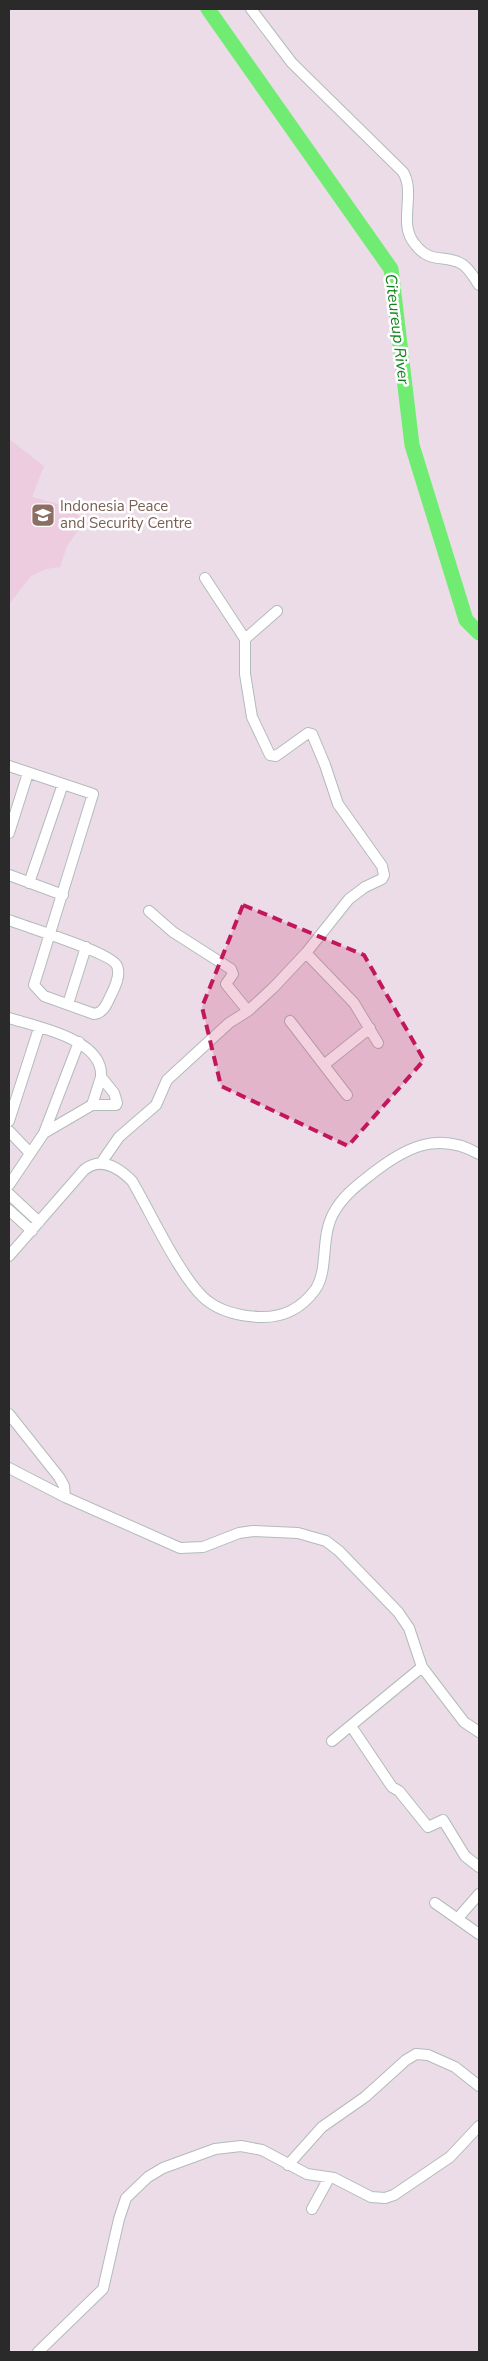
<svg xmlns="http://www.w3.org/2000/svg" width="488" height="2361" font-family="'Nunito Sans',sans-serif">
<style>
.education{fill:#edccdf}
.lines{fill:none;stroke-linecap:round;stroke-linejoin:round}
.river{stroke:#71ec72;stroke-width:15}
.minor-casing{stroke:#b0bdb8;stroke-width:12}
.minor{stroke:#fff;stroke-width:10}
.marked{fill:#c2185b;fill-opacity:0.2;stroke:#c2185b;stroke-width:4;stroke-dasharray:10 6;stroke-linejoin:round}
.labels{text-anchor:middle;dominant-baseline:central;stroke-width:5;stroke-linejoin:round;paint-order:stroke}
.education-label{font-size:15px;fill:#785e54;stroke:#fff;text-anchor:start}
.water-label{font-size:16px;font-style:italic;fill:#10841a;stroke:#fff}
</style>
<rect width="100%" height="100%" fill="#ecdce7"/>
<!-- education -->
<path class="education" d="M 9,439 L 44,466 L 32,497 L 65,506 L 69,500 L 83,523 L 67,546 L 60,567 L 46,569 L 31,576 L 9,604 Z"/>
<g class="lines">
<!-- river -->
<path class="river" d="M 208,9 L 391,269 L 412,445 L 466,620 L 479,633"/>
<!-- minor casing -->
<g class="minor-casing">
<path id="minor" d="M 251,9 L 292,63 L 403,172 C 416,193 398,223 414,243 C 431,266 444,253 462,264 C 470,269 474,278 479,285
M 245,639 L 277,611
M 9,766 L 93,794 L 34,985 L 44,996 L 94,1014 C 104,1013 107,1003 111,995 C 115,987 121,975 117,966 C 113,953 26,927 9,920
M 9,833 L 28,773
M 9,875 L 63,895
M 29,883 L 63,784
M 149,911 L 173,932 L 231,969 L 233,974 L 226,984 L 248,1011
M 306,953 L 354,1003 L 378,1043
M 68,1004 L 86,947
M 9,1018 C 37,1027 104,1039 101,1077 L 114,1093 L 117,1103 L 116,1105 L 92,1105 L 44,1133 L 9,1185
M 290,1021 L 347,1095
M 325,1064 L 370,1028
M 92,1105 L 101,1077
M 9,1121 L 39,1028
M 9,1131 L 30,1153
M 44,1133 L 79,1042
M 101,1163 L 119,1137 L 156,1105 L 167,1080 L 229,1023 L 248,1011 L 274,987 L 306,953 L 349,899 L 365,887 L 382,879 L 384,875 L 382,866 L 338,804 L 325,765 L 312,734 L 308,733 L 276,756 L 270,755 L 252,717 L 245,674 L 245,639 L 205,578
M 9,1194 L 39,1222
M 9,1210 L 32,1231
M 9,1256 L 84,1170 C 101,1156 119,1168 132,1181 C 150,1211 183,1284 209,1302 C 224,1313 241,1316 259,1317 C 282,1318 301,1309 315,1290 C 329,1270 320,1239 333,1214 C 342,1197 355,1187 369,1176 C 404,1148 437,1130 479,1154
M 9,1414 L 59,1477 L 64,1486 L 65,1497
M 9,1468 L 65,1497 L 180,1548 L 203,1547 L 239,1533 L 253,1531 L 298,1533 L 326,1541 L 339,1551 L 398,1612 L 409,1628 L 422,1667 L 464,1722 L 479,1732
M 351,1726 L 392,1787 L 399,1791 L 428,1827 L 443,1820 L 465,1856 L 479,1867
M 332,1741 L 422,1667
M 435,1903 L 479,1934
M 458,1918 L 479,1894
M 288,2165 L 322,2127 L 365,2097 L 406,2060 L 416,2054 L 428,2055 L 455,2067 L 479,2086
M 312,2209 L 329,2178
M 38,2352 L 103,2289 L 119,2219 L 126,2198 L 148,2177 L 163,2168 L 215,2149 L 241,2146 L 262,2150 L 307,2174 L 334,2178 L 371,2197 L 385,2198 L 394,2195 L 450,2157 L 479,2126"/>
</g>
<!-- minor -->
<use href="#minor" class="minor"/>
</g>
<!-- marked area -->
<path class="marked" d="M 243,905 L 364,955 L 424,1060 L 348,1146 L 221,1086 L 202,1007 Z"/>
<!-- icons -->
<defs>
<g id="university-square" transform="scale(1.25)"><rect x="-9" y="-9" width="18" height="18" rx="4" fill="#8d6e63" stroke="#fff"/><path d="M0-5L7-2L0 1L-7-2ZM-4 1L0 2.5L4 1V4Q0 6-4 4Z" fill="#fff"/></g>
</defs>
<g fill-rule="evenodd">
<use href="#university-square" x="43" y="515"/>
</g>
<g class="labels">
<!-- education labels -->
<g class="education-label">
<text x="60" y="506">Indonesia Peace<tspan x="60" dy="17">and Security Centre</tspan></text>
</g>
<!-- water labels -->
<g class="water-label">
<text transform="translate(397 329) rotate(83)">Citeureup River</text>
</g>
</g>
<!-- border -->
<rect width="488" height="2361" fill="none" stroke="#2a2a2a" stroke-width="20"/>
</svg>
